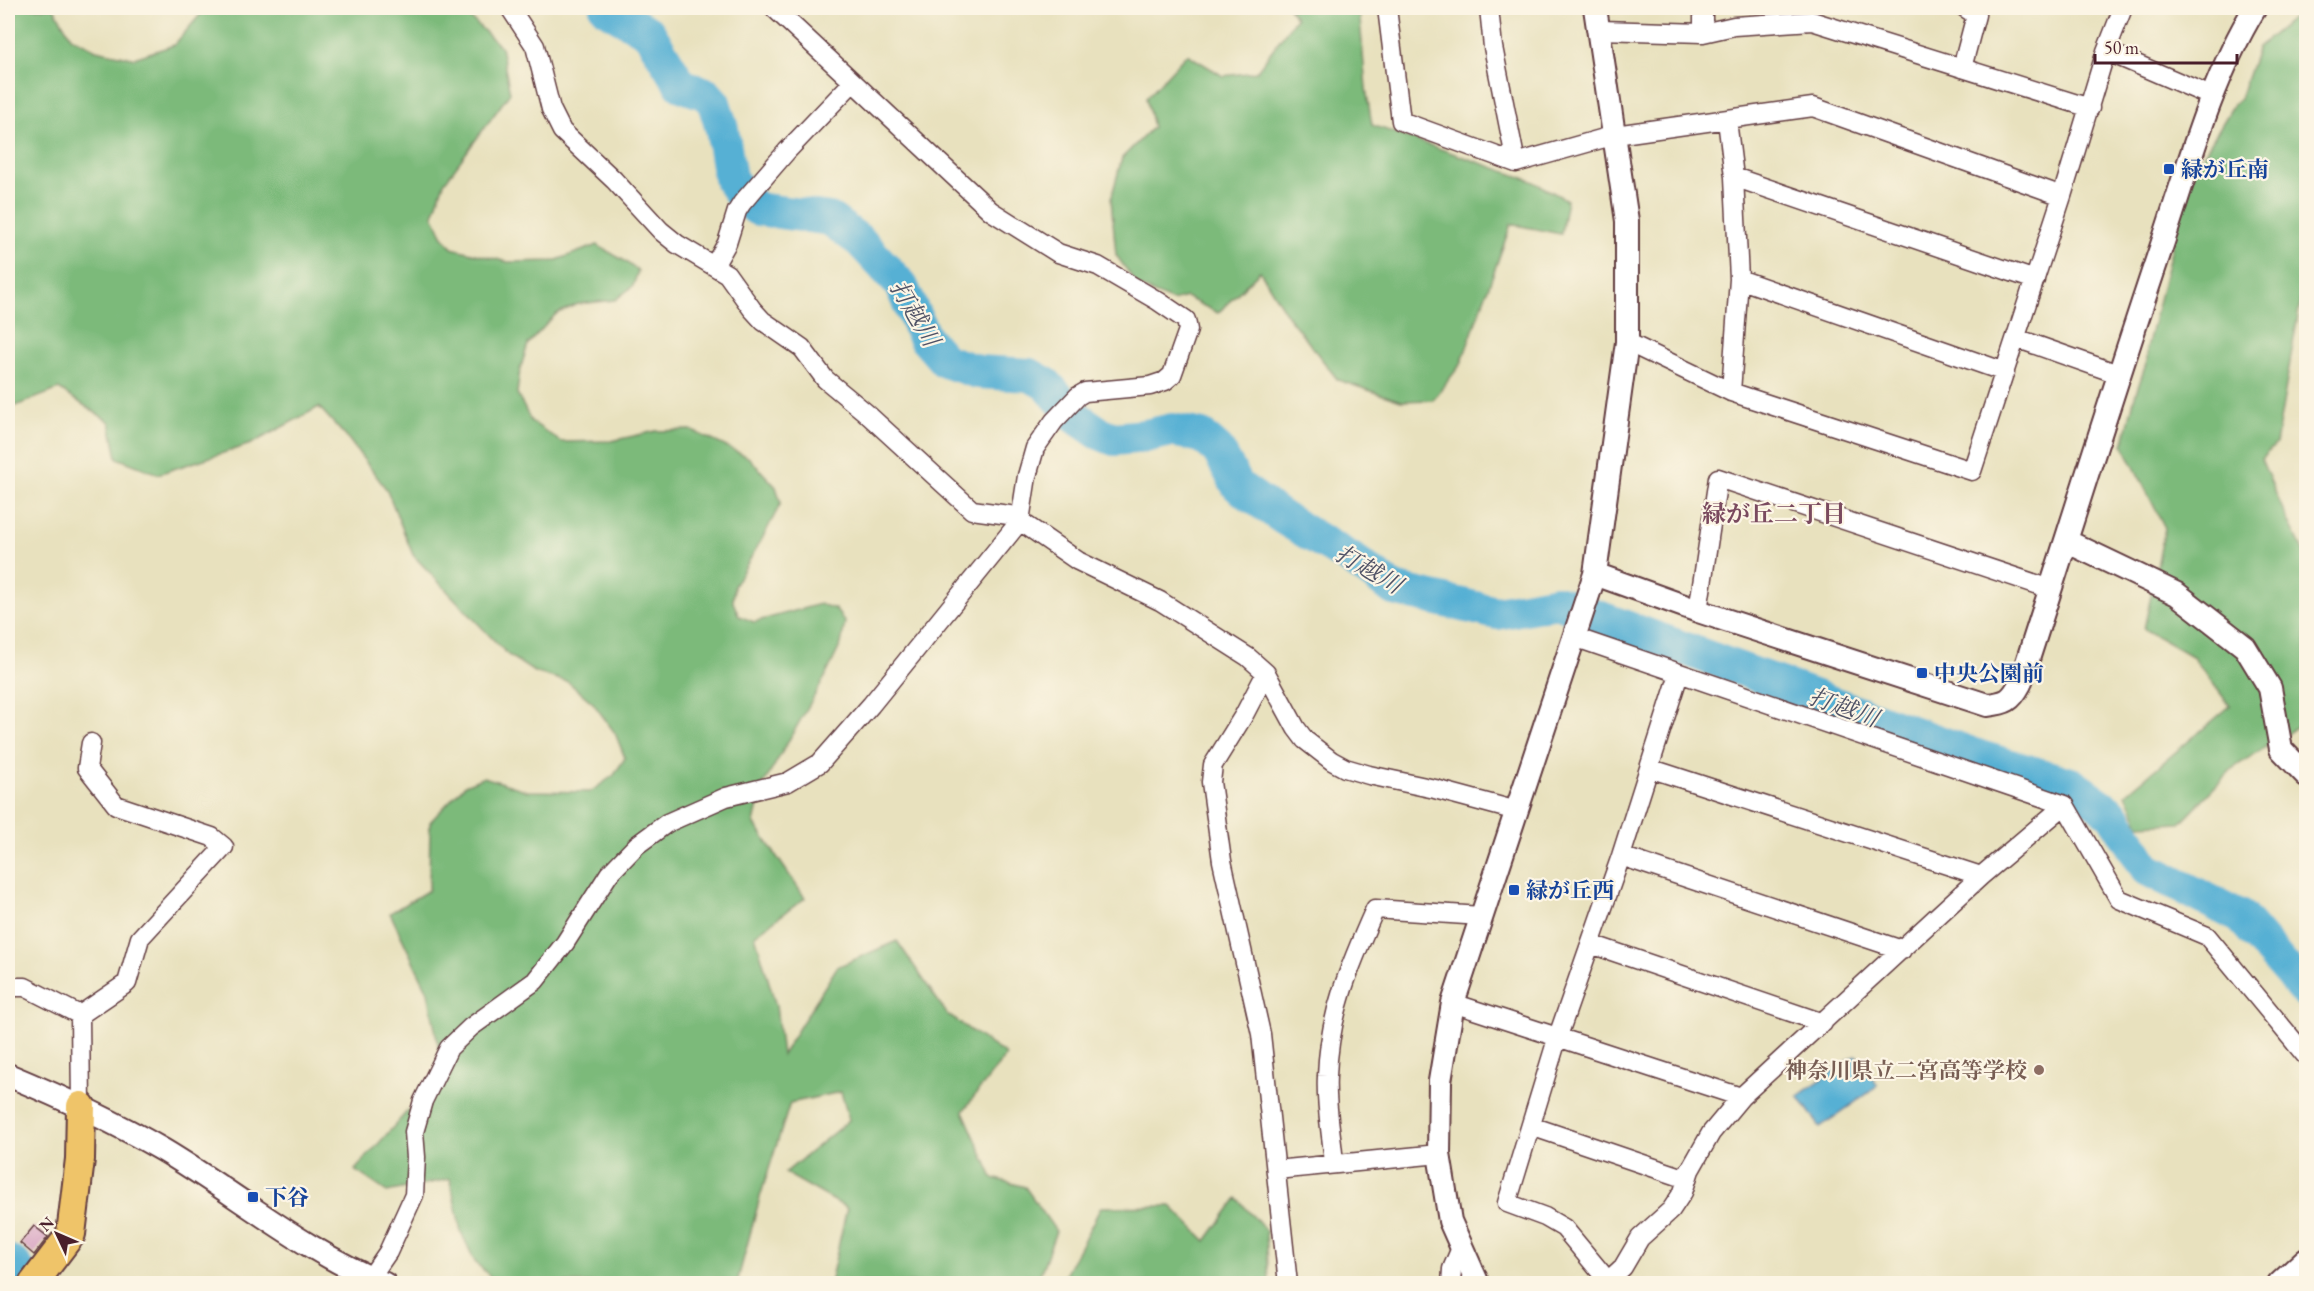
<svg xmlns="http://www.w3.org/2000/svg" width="2314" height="1291" font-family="'EB Garamond','Noto Serif JP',serif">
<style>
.forest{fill:#7bba7a;stroke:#626c52;stroke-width:1.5}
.water{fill:#57b0d4;stroke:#506880;stroke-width:1.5}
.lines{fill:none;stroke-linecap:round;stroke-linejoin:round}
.river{stroke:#57b0d4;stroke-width:34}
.building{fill:#d49bc0}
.minor-casing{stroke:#623c41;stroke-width:21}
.tertiary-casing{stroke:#623c41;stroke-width:26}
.primary-casing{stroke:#623c41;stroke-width:32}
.minor{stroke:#fff;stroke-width:18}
.tertiary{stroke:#fff;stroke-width:22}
.primary{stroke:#efc469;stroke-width:28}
.transit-dot{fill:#1a4fb4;stroke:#fcf5e5;stroke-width:2}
.education-dot{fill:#8d6e63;stroke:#fcf5e5;stroke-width:2}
.labels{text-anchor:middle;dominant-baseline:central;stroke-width:4.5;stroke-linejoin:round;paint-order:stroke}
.transit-label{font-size:22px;font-weight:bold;fill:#164399;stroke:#fcf5e5;text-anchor:start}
.education-label{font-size:22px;font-weight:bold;fill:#785e54;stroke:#fcf5e5;text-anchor:end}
.water-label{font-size:24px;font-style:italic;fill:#4f5266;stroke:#fcf5e5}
.neighbourhood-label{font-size:24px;font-weight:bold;fill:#7a4a5f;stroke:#fcf5e5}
</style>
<rect width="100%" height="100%" fill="#fcf5e5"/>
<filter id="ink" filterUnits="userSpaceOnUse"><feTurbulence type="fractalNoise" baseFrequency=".0167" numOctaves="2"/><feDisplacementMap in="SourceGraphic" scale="12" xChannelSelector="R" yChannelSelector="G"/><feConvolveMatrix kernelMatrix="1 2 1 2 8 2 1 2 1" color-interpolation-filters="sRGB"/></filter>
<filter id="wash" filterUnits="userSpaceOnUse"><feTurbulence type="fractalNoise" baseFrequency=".008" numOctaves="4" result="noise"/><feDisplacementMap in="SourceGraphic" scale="24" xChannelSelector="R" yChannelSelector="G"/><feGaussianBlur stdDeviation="1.35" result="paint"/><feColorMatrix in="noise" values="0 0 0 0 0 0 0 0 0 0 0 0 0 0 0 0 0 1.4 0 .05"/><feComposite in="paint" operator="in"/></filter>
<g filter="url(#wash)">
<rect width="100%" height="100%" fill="#e8e1be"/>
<!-- forest -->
<path class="forest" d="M 8,8 L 54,8 L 71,37 L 96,50 L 134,58 L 174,45 L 206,8 L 460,8 L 501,47 L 510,93 L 444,183 L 433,215 L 442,235 L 452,248 L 508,262 L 554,261 L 597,245 L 623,260 L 638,271 L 633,286 L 615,300 L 578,304 L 556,314 L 528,344 L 520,370 L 517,393 L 531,421 L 561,442 L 611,441 L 656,431 L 691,430 L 748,457 L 776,487 L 781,503 L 762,539 L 734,586 L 733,602 L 739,616 L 754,622 L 820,604 L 835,609 L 845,622 L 841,644 L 824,679 L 762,787 L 754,823 L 805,898 L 755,935 L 776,1006 L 782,1055 L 837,967 L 897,941 L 947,1014 L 1006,1055 L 963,1111 L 993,1178 L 1025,1187 L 1056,1231 L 1037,1283 L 830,1283 L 847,1208 L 785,1173 L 849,1120 L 841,1092 L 790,1103 L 760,1197 L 737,1283 L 497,1283 L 475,1262 L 461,1232 L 450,1179 L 387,1192 L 355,1170 L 443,1071 L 428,992 L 390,913 L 429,890 L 430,822 L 465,785 L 484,777 L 528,791 L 590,792 L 614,775 L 625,758 L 615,733 L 593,703 L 568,682 L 534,672 L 508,655 L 413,555 L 387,490 L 349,440 L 319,407 L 251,444 L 158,474 L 117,458 L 110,422 L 59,389 L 8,409 Z
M 1289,8 L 1359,8 L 1366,88 L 1372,125 L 1532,181 L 1567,200 L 1561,234 L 1511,224 L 1461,364 L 1433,400 L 1401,401 L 1338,380 L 1287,315 L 1260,271 L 1218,313 L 1186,297 L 1173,301 L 1138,286 L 1116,255 L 1111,199 L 1122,158 L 1153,127 L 1146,98 L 1187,54 L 1223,76 L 1256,72 L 1296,18 Z
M 2305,8 L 2306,268 L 2276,444 L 2261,459 L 2283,510 L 2306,557 L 2306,721 L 2233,768 L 2180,823 L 2140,825 L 2126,794 L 2230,706 L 2193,657 L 2144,629 L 2165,528 L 2123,445 L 2135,396 L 2147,361 L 2147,348 L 2179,219 L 2195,169 L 2234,104 L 2240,98 L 2258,47 Z
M 1237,1198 L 1266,1231 L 1269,1283 L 1061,1283 L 1101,1207 L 1171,1206 L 1206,1241 Z"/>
<!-- water -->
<path class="water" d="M 1856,1055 L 1878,1086 L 1820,1127 L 1798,1096 Z"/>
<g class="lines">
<!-- river -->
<path class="river" d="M 606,8 L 649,33 L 681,85 L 706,94 L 714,103 L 722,129 L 730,178 L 742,196 L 757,209 L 830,219 L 860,241 L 901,285 L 924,337 L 945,361 L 978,372 L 1030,375 L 1046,384 L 1076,417 L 1099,433 L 1114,439 L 1145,436 L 1172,430 L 1202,436 L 1218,450 L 1238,486 L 1283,518 L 1353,560 L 1394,589 L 1497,613 L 1557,602 L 1980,757 L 2071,784 L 2112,813 L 2147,869 L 2241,917 L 2306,992
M 8,1261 L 15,1265 L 26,1284"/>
</g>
<g id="blocks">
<!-- building -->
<path class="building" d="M 34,1226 L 48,1237 L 34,1255 L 20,1243 Z"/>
</g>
</g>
<g filter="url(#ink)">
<use href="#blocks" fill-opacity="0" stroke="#623c41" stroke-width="1.5"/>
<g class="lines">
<!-- minor casing -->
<g class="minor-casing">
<path id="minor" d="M 510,8 L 535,46 L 551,109 L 562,131 L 614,180 L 661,231 L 677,244 L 727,274 L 752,309 L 763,321 L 802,348 L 825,379 L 865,412 L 972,510 L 1009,515 L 1020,521 L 1078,561 L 1160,601 L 1248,657 L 1266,673 L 1296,728 L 1305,740 L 1332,761 L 1345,768 L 1369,775 L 1435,789 L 1517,811
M 1387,8 L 1401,121 L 1516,163 L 1615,135 L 1813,107 L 2062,196
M 1489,8 L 1493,47 L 1516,163
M 1600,30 L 1703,33 L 1734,26 L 1812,21 L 2090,108
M 1703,33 L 1703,8
M 2106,51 L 2213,97
M 1962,68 L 1976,15 L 1965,8
M 1727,120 L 1734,177 L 1739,279 L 1731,392
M 1734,177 L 2035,280
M 714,266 L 727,243 L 737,211 L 742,203 L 787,151 L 853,82
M 1739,279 L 2005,372
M 2016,338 L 2118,374
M 1627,342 L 1731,392 L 1972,471 L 2062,196 L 2106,51 L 2123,8
M 1698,611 L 1718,478 L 2051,589
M 1574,637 L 2065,805 L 2119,899 L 2207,936 L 2306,1056
M 1266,673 L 1244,715 L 1213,765 L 1211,782 L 1222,861 L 1261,1034 L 1288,1284
M 1679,674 L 1621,856 L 1558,1036 L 1507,1203 L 1545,1217 L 1564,1228 L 1608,1281 L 1623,1267 L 1640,1238 L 1671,1210 L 1683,1192 L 1690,1170 L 1711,1133 L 1741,1097
M 1649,768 L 1981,876
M 1621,856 L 1902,950
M 1591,944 L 1823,1023
M 8,987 L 25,987 L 80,1015
M 1453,1003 L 1741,1097 L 1981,876 L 2065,805
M 81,1106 L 80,1015 L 127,983 L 140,938 L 224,847 L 212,837 L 116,805 L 87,768 L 91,743
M 1531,1126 L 1687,1179
M 1334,1164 C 1332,1135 1325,1105 1327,1076 C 1329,1014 1350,965 1375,909 L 1481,916
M 1276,1170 L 1439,1154
M 370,1278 L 388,1252 L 414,1195 L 416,1157 L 414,1132 L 423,1101 L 449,1048 L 471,1027 L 535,981 L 565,943 L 609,874 L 637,845 L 667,823 L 726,797 L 788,782 L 820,763 L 871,705 L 1020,521 L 1027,476 L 1035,448 L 1054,421 L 1078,396 L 1085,392 L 1150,386 L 1165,381 L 1172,375 L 1188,330 L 1186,320 L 1158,301 L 1098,266 L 1058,253 L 991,211 L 774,8
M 1451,1284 L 1452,1269 L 1461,1248"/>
</g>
<!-- tertiary casing -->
<g class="tertiary-casing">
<path id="tertiary" d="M 2066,541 L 2177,594 L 2245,647 L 2270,688 L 2281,749 L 2306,775
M 1595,574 L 1698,611 L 1987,705 C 2006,703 2011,701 2020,684 C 2067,539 2112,393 2161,248 C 2188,167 2211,80 2255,8
M 8,1075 C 61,1097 113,1121 163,1150 C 237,1194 305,1252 385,1284
M 1478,1284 L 1450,1221 L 1439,1154 L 1440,1081 L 1453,1003 L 1595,574 L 1627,342 L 1627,221 L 1595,8
M 2279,1284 L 2306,1259"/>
</g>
<!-- primary casing -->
<g class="primary-casing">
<path id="primary" d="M 33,1284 L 71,1234 L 80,1159 L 81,1106"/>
</g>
<!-- minor -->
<use href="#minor" class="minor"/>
<!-- tertiary -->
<use href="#tertiary" class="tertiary"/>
<!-- primary -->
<use href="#primary" class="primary"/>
</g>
</g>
<!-- markers -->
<g class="transit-dot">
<rect x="2163" y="163" width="12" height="12" rx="3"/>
<rect x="1916" y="667" width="12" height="12" rx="3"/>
<rect x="1508" y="884" width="12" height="12" rx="3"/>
<rect x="247" y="1191" width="12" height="12" rx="3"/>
</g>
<circle class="education-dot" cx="2039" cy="1070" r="6"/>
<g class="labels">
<!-- transit labels -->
<g class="transit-label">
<text x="2181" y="169">緑が丘南</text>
<text x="1934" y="673">中央公園前</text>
<text x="1526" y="890">緑が丘西</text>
<text x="265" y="1197">下谷</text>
</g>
<!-- education labels -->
<g class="education-label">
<text x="2027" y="1070">神奈川県立二宮高等学校</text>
</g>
<!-- water labels -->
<g class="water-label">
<text transform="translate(915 313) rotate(59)">打越川</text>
<text transform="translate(1369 569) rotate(30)">打越川</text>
<text transform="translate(1844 707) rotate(20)">打越川</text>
</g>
<!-- neighbourhood labels -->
<g class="neighbourhood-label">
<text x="1774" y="513">緑が丘二丁目</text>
</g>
</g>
<!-- margin -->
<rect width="2314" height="1291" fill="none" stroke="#fcf5e5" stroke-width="30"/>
<!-- north arrow -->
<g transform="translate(57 1234) rotate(314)" stroke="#fcf5e5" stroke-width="4.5" paint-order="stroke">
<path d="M0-4.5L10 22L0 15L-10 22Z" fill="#4a1f2b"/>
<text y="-9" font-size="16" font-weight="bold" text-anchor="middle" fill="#4a1f2b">N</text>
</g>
<!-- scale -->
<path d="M2095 54v9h142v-9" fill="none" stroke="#4a1f2b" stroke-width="3"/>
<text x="2104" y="54" font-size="18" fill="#4a1f2b" stroke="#fcf5e5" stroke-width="4.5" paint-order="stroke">50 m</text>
</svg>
